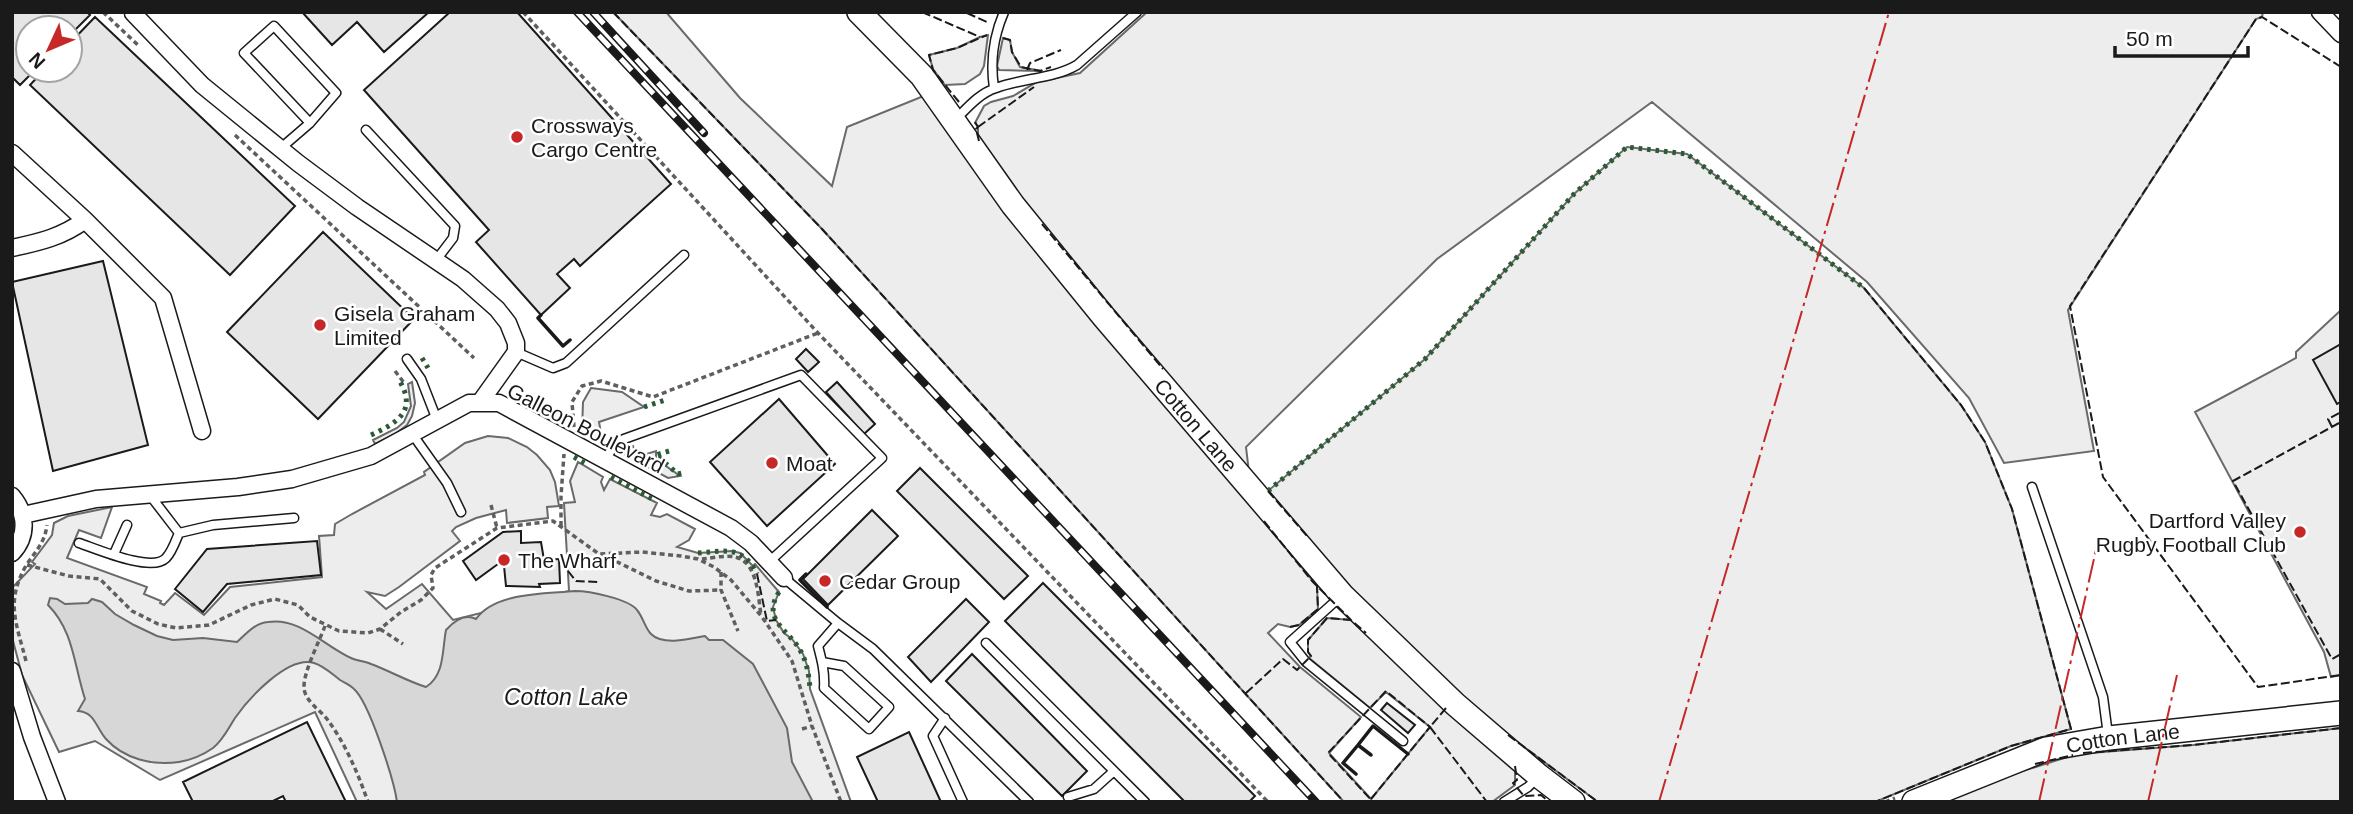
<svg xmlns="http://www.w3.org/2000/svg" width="2353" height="814" font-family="Arial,sans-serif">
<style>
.built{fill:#ededed;stroke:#6a6a6a;stroke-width:2}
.water{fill:#d7d7d7;stroke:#6a6a6a;stroke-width:2}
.building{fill:#e6e6e6;stroke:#1a1a1a;stroke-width:2}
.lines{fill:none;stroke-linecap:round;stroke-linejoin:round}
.lane-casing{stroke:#1a1a1a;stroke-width:11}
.street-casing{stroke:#1a1a1a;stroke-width:19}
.secondary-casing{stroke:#1a1a1a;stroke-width:26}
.path{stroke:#5f5f5f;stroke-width:3.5;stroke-dasharray:5 3.5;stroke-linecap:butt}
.lane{stroke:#fff;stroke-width:8}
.street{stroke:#fff;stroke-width:16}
.secondary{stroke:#fff;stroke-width:23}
.rail-casing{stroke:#1a1a1a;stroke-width:8}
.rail{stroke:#fff;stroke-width:5;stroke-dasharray:16;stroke-linecap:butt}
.hedge{stroke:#2b5a34;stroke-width:5;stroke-dasharray:3.5 5;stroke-linecap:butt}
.fence{stroke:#1a1a1a;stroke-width:2;stroke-dasharray:9 3.5;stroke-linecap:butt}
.wall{stroke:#1a1a1a;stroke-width:3.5}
.power{stroke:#c62828;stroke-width:2;stroke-dasharray:24 5 3.5 5;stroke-linecap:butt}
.poi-dot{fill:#c62828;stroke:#fff;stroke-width:2.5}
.labels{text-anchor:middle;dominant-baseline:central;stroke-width:5;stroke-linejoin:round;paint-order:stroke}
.poi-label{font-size:21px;fill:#1a1a1a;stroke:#fff;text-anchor:start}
.street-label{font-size:21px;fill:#1a1a1a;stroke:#fff}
.water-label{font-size:23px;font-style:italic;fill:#1a1a1a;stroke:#fff}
</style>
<rect width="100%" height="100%" fill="#fff"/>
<!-- built -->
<path class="built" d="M 613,12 L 666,12 L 740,98 L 832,186 L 847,127 L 926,95 L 996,201 L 1247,499 L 1317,586 L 1318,609 L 1299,625 L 1290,627 L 1278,624 L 1268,633 L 1300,667 L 1361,717 L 1329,753 L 1371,799 L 1430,727 L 1386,692 L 1370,708 L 1309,658 L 1311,656 L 1308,652 L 1308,640 L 1327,618 L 1351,620 L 1459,721 L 1515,766 L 1515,785 L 1492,802 L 1344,802 L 822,229 Z
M 1147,12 L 2263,12 L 2262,17 L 2256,19 L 2068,310 L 2094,451 L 2004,463 L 1969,398 L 1867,282 L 1652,102 L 1437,259 L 1246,447 L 1250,481 L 1004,180 L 978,138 L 978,127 L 975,123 L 984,106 L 991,102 L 1013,96 L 1037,82 L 1080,73 Z
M 988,35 L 984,66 L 980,74 L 965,84 L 945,85 L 933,69 L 929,55 L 957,48 L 980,37 Z
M 1003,38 L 1010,40 L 1012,52 L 1020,67 L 1042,71 L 999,70 L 997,66 Z
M 1627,147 L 1687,154 L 1864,288 L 1961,405 L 1985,442 L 2012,509 L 2071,729 L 2011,746 L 1875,802 L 1598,802 L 1473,709 L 1361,602 L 1268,491 L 1425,359 L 1574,194 Z
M 2341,310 L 2341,675 L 2331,677 L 2324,652 L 2195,412 L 2296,358 L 2296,352 Z
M 412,382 L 415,403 L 412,416 L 407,425 L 395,434 L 375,444 L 373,440 L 397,428 L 404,422 L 411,406 L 408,384 Z
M 591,388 L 622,392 L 644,407 L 599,422 L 602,439 L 598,440 L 582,431 L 583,402 Z
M 488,436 L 508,438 L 527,447 L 537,455 L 550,470 L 555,482 L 559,506 L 547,507 L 548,518 L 507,523 L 506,510 L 476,518 L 456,527 L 452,531 L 460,541 L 399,587 L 385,596 L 367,592 L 386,609 L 422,584 L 453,620 L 569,591 L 564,503 L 575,502 L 570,481 L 578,462 L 603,477 L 601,482 L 604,490 L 610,479 L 657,503 L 651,515 L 660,517 L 667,514 L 695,529 L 689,540 L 677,547 L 698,553 L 732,551 L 740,553 L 753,566 L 755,564 L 779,592 L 773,607 L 776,620 L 784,633 L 792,639 L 803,654 L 809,671 L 810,689 L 851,802 L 357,802 L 315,712 L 160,780 L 95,741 L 59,752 L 22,675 L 12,637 L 12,588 L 35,564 L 32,562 L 52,535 L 54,523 L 68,516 L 112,507 L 101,538 L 79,530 L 67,558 L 147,587 L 144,594 L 161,601 L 160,603 L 164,605 L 175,593 L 204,615 L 230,587 L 322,577 L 319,536 L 334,535 L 335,524 L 352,514 L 425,475 L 424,472 L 465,443 Z
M 633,446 L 637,457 L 656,451 L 656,459 L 680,476 L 668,478 L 624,454 L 628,448 Z
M 2341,728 L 2341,802 L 1942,802 L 1994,780 L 2077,754 L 2193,745 Z"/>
<!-- water -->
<path class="water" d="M 575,591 C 589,591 629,599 637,610 C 643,617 645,628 651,634 C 663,646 690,639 705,636 L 709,640 L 723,640 L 753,664 L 787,728 L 792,762 L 813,802 L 397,802 C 394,780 369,702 354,689 C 350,685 345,683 340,680 C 332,674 324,666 314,663 C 288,655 248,699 235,718 C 228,729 223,740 213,748 C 203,755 191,760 179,762 C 153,766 124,759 106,739 C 96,728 95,712 78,711 L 85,699 C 74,666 74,631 48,605 L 50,598 L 57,599 L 65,604 L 88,603 L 92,599 L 102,602 L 115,614 L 134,625 L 157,636 L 173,640 L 203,638 L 237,642 C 247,633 255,623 268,622 C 300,617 324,646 351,658 C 357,661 365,661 371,664 C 390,671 407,681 426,687 C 445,675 442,650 446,630 C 454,621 464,613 476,619 C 495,592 545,594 575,591 Z"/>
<!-- building -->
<path class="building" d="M 12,12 L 87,12 L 90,15 L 70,35 L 70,28 L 28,28 L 28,70 L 35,70 L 20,85 L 12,77 Z
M 302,12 L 429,12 L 384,52 L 357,22 L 332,45 Z
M 450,12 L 517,12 L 671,184 L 580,266 L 574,259 L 557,274 L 570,288 L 541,315 L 476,242 L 489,230 L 364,90 Z
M 95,17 L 295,206 L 230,275 L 30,85 L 44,70 L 70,70 L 70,43 Z
M 323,232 L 414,319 L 318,419 L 227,332 Z
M 103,261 L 148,445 L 53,471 L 12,282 Z
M 2341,344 L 2341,402 L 2337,404 L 2313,360 Z
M 806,349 L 819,362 L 808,372 L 796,359 Z
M 837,382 L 875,424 L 864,434 L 826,392 Z
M 779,399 L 835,464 L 767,526 L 710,462 Z
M 920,468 L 1028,576 L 1004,599 L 897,491 Z
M 872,510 L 898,536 L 828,605 L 803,579 Z
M 521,531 L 521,543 L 541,542 L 544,560 L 559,559 L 560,583 L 539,584 L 540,587 L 506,586 L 504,566 L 498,564 L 476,580 L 463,561 L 503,532 Z
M 317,541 L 321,575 L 227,584 L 203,612 L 175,589 L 207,549 Z
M 1043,583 L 1255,796 L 1249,802 L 1185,802 L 1005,621 Z
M 966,599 L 989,622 L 931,682 L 908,657 Z
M 972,654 L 1087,771 L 1062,796 L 946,681 Z
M 1387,703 L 1415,725 L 1408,733 L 1381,710 Z
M 307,722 L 346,802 L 286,802 L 283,796 L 271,802 L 193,802 L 183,782 Z
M 909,732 L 941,802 L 878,802 L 857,757 Z"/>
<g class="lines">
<!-- lane casing -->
<g class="lane-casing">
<path id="lane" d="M 994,88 C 990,61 993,38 1004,12
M 957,118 C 968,107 980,93 996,88 C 1022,78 1053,79 1077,65 L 1137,12
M 366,130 L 455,226 L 453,238 L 437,259
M 281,148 L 310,123 L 336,93 L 274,26 L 244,53 L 310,123
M 516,352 L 553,368 L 566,363 L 684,255
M 407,359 L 421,379 L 437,420
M 413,435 L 447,483 L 461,512
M 604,460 L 616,444 L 624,439 L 801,375 L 882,458 L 769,562
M 2032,487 L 2103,697 L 2108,735
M 149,494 L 179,533
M 179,533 L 213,525 L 294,518
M 79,543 C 97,549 152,573 166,558 C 172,552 176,540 179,533
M 114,554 L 127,525
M 784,578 L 838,623 L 873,649 L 1029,802
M 1340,597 L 1290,642 L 1306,662 L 1403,741
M 986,643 L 1145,802
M 822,662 L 844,666 L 889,707 L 869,729 L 824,688 C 825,673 822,661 818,646 L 838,623
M 945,718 L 933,736 L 963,802
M 1068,797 L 1094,789 L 1114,771
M 1504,802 L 1528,787 L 1537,778"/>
</g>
<!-- street casing -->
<g class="street-casing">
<path id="street" d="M 2320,12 L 2341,34
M 133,13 L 202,85 L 298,163 L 357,207 L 463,279 L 497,309 L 508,323 L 516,343 L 516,352 L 481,401
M 12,153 L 85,220 L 163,298 L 202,431
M 12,248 C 40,242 62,237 85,220
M 12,496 C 27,514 28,536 12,553
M 23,515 L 96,499 L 238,487 L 292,479 L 371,456 L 469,403 L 499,403 L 731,528 L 751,543 L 784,578
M 12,671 L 32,737 L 57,802"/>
</g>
<!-- secondary casing -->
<g class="secondary-casing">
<g id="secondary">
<path id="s1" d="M 859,12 L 922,76 L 1013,205 L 1104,317 L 1342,595 L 1455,704 L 1539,776 L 1573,802"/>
<path id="s2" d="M 1914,802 L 2046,749 L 2109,738 L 2341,713"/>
</g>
</g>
<!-- path -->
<path class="path" d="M 103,12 L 140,47
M 523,12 L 818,333 L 1268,802
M 235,135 L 474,358
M 395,371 L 405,384
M 574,427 L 572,402 L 582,386 L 601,381 L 653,397 L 818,333
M 491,505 L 497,528
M 561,526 L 561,496 L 564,454
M 601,554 L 656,581 L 689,591 L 721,590
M 702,559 C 712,558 725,555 735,557 C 758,562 758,597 761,615
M 27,565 L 69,576 L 100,579 L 132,611 L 158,624 L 176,628 L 209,625 L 251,605 L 275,599 L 298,605 L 310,617 L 339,631 L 368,633 L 380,629 L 401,612 L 421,600 L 433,588 L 431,575 L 435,568 L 497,528 L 553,521 L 599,554 L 642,552 L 681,556 L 698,559 L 714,567 L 731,580 L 762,617 L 792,661 L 812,726 L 841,802
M 721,572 L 721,590 L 738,631
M 325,626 C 319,642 303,673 304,688 C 305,701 319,709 327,719 C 345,743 358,773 368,802
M 380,629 L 403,644
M 26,661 C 16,622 5,601 27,564 C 36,551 45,542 47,525
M 802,729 L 812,726
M 1885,802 L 1895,798"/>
<!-- lane -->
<use href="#lane" class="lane"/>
<!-- street -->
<use href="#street" class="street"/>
<!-- secondary -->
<use href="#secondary" class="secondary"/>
<!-- rail casing -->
<g class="rail-casing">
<path id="rail" d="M 577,12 L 1316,802
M 593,12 L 704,133"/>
</g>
<!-- rail -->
<use href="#rail" class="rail"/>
<!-- hedge -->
<path class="hedge" d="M 422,358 L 428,368
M 644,407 L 665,400
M 371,435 C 397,423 418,411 399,380
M 669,451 L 656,455 L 678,474 L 686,472
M 574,457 L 588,465
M 611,477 L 656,501
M 1268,491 L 1425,359 L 1574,194 L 1627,147 L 1687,154 L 1864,288
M 698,553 C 725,551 743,545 757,574
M 779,592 C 761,620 789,630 800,650 C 807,662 809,675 810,689"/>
<!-- fence -->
<path class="fence" d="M 613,12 L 822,229 L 1344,802
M 922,12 L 980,37
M 967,13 L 989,23
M 1003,38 L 1010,40 L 1012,52 L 1021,67 L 1040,71 L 1051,67
M 2341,67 L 2262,17 L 2256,19 L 2070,306 L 2103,477 L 2258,687 L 2341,675
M 1027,70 L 1030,63 L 1061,50
M 959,102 L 933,70 L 929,55 L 957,48 L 987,35
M 975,122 L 978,127 L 976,129 L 979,141
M 978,127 L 1034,87
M 1042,224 L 1163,369
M 1864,288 L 1961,405 L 1985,442 L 2012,509 L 2071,729 L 2011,746 L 1875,802
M 2339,423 L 2233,481 L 2332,659 L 2341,654
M 2332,427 L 2328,419 L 2341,412
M 1268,491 L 1307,536
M 1264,521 L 1312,581 L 1351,620
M 568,571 L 576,581 L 598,582
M 757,574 L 767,621 L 776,620
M 1290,627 L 1299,625 L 1318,609 L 1317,586
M 1246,693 L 1283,659 L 1297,670 L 1311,656 L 1308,652 L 1308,640 L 1327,618 L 1351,620 L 1366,633
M 1446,708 L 1430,727 L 1487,802
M 1508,735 L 1598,802
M 2083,753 L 2193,745 L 2341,728
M 2035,764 L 2073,755
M 1515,766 L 1517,780 L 1513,783 L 1524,796 L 1541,795 L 1549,802
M 1371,799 L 1430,727 L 1386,691 L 1328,753 L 1373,802"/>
<!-- wall -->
<path class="wall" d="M 541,315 L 538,318 L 563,346 L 570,340
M 806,574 L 800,580 L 827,607
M 1371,755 L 1358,745 L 1373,726 L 1408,754
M 1356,774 L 1343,763 L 1358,745"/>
<!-- power -->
<path class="power" d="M 1659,802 L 1889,12
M 2039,802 L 2098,541
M 2148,802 L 2177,675"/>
</g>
<!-- markers -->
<g class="poi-dot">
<circle cx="517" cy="137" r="7"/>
<circle cx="320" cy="325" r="7"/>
<circle cx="772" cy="463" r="7"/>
<circle cx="2300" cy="532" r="7"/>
<circle cx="504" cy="560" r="7"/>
<circle cx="825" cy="581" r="7"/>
</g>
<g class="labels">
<!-- poi labels -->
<g class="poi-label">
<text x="531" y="125">Crossways<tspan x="531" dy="24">Cargo Centre</tspan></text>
<text x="334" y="313">Gisela Graham<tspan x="334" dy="24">Limited</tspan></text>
<text x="786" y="463">Moat</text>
<text x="2286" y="520" text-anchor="end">Dartford Valley<tspan x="2286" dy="24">Rugby Football Club</tspan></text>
<text x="518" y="560">The Wharf</text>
<text x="839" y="581">Cedar Group</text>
</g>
<!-- street labels -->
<g class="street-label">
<text stroke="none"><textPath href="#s1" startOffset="534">Cotton Lane</textPath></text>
<text transform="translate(586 428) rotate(27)">Galleon Boulevard</text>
<text stroke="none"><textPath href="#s2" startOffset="220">Cotton Lane</textPath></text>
</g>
<!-- water labels -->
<g class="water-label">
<text x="566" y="697">Cotton Lake</text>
</g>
</g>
<!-- border -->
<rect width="2353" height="814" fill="none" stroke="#1a1a1a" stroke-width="28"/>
<!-- north arrow -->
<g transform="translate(49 49) rotate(226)"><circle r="33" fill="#ffffff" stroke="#a3a3a3" stroke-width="2"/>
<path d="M0-5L12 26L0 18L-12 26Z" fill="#c62828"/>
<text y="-10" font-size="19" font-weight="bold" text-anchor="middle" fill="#1a1a1a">N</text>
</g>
<!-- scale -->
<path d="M2115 46v10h133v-10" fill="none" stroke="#1a1a1a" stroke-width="3.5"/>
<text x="2126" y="46" font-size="21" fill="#1a1a1a" stroke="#ffffff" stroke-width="5" paint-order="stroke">50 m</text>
</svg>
